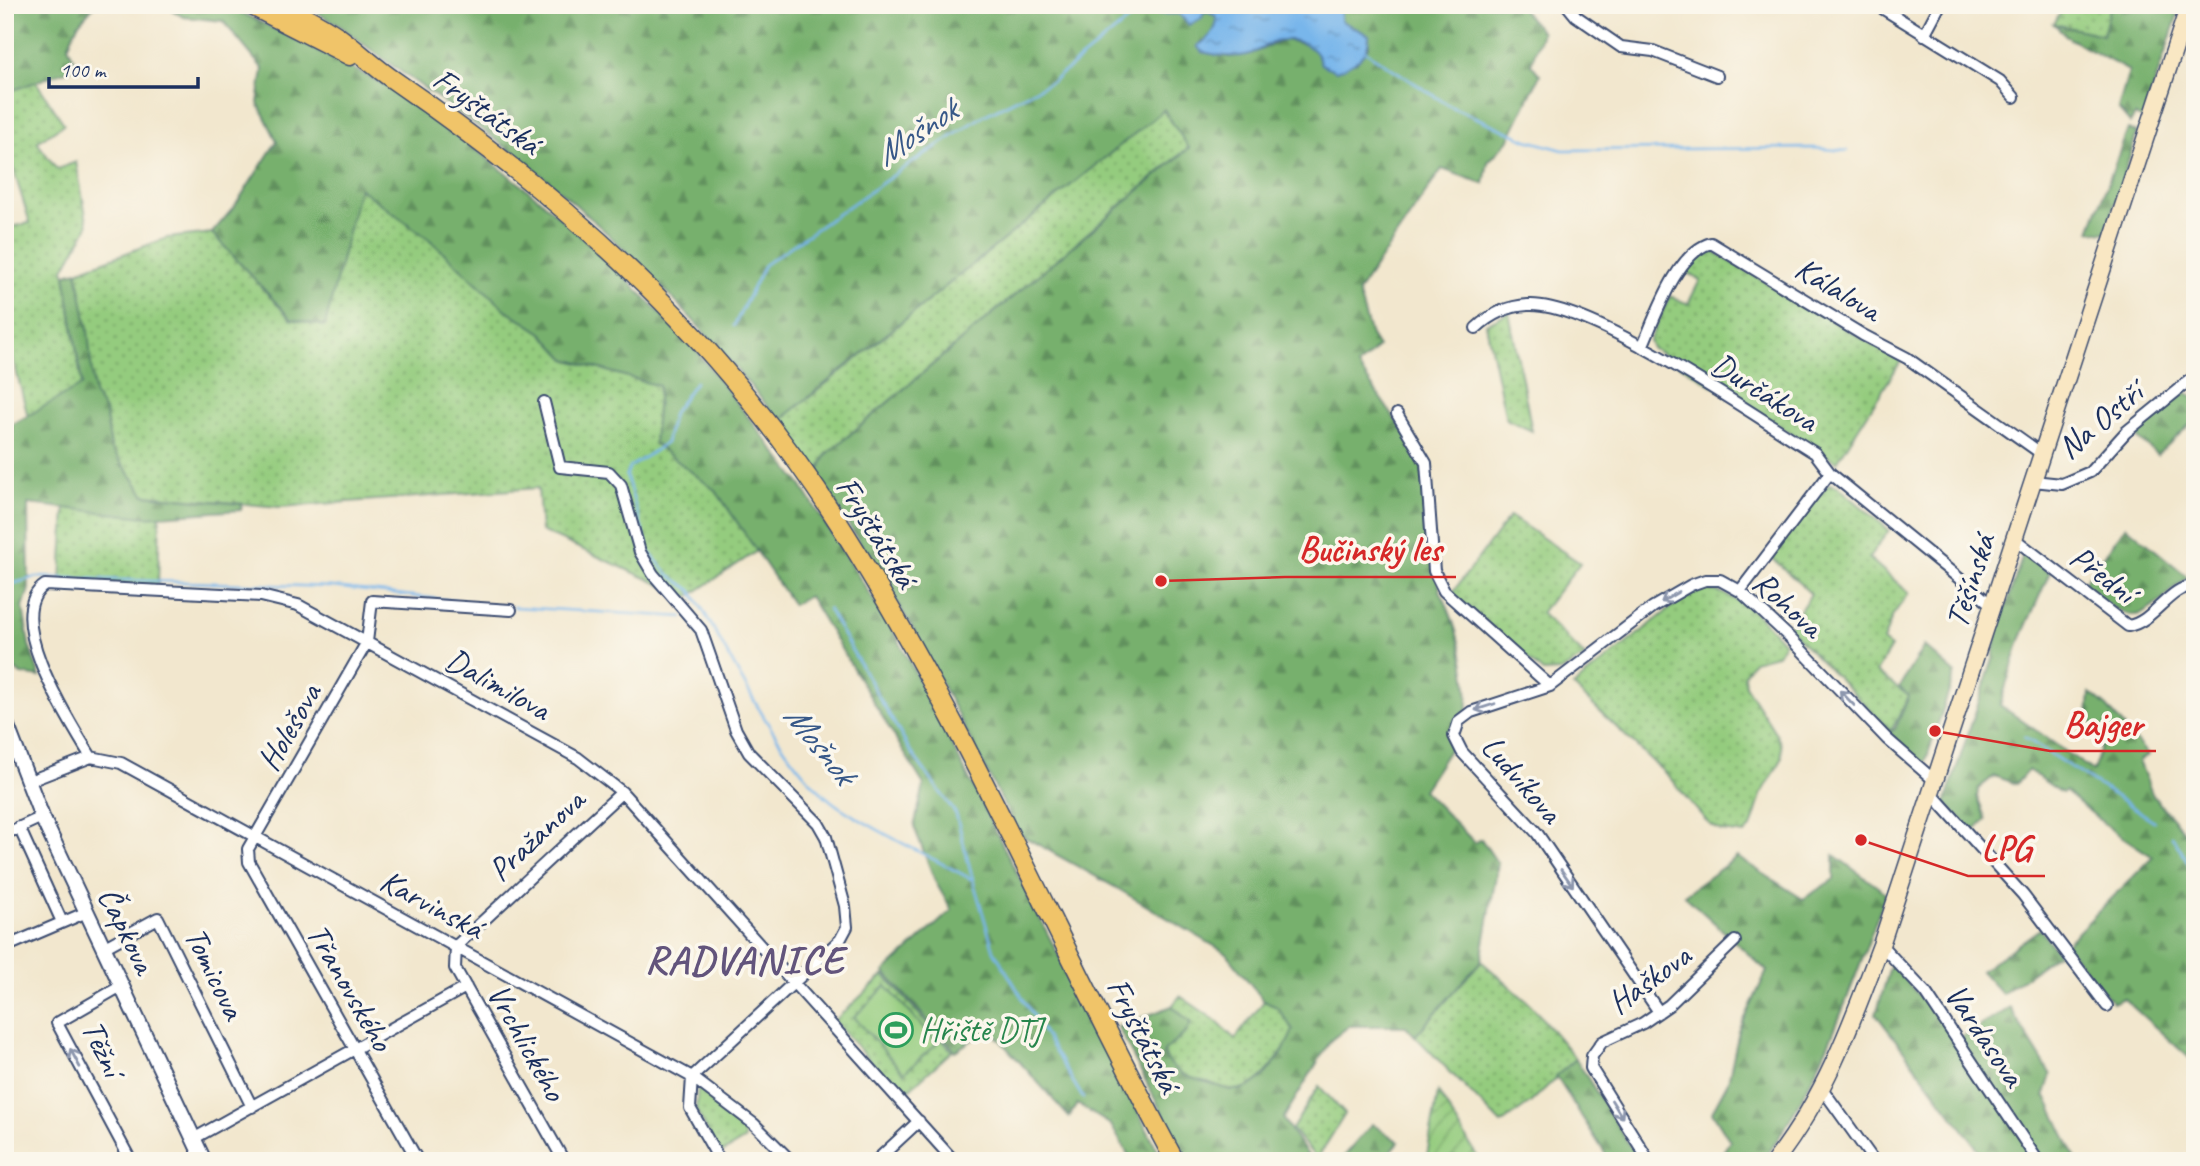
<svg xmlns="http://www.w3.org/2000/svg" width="2200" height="1166" font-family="Caveat,sans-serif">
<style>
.grass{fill:url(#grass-dots);stroke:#587e6e;stroke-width:2}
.forest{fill:url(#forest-firs);stroke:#497066;stroke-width:2}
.garden{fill:url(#garden-furrows);stroke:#587e6e;stroke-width:2}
.pitch{fill:#94cc7e;stroke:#587e6e;stroke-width:2}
.water{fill:url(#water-ripples);stroke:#4a72a4;stroke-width:2}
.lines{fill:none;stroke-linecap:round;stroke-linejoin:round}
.stream{stroke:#78b6eb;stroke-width:2.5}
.minor-casing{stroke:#3b4b6f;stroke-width:14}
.tertiary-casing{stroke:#3b4b6f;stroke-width:18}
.secondary-casing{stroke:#3b4b6f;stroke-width:19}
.primary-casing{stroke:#3b4b6f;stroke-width:21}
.minor{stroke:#fff;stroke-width:10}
.tertiary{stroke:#fff;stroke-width:14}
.secondary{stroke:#f9e7c3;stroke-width:16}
.primary{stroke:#f0c469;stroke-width:18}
.oneway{stroke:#8d97ae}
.labels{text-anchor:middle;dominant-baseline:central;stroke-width:7;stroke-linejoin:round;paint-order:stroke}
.street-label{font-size:33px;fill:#1b2f5e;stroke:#fbf7ec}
.leisure-label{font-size:33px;fill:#27864d;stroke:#fbf7ec;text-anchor:start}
.water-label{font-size:35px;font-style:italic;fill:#375888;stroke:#fbf7ec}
.district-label{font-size:40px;font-weight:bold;letter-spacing:2px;fill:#62547c;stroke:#fbf7ec}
.leader{fill:none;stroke:#d62828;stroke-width:2.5}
.callout-dot{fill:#d62828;stroke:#fbf7ec;stroke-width:2.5}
.callout-label{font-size:35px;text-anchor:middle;font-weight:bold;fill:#d62828;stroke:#fbf7ec;stroke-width:7;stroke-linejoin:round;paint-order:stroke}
</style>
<defs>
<pattern id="grass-dots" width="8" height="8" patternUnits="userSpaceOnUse" patternTransform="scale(1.75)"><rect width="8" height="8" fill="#94cc7e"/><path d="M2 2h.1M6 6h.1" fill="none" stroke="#78a66a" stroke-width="1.8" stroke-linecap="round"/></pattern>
<pattern id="forest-firs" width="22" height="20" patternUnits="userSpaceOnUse" patternTransform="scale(1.75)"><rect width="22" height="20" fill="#77b06d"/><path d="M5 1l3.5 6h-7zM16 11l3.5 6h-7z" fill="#61905d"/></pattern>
<pattern id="garden-furrows" width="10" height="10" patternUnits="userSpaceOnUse" patternTransform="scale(1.75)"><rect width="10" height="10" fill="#94cc7e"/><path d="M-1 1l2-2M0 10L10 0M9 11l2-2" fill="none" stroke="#78a66a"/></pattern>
<pattern id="water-ripples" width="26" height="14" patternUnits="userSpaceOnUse" patternTransform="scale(1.75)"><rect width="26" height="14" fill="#78b6eb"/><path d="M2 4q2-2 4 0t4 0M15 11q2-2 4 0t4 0" fill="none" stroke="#6294c2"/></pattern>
</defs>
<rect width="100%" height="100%" fill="#fbf7ec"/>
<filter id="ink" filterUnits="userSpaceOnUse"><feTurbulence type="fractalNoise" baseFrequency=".0143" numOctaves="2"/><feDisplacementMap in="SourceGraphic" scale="14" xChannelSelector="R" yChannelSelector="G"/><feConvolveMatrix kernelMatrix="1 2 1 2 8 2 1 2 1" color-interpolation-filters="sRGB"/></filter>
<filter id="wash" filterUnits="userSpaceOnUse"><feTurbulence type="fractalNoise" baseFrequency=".00686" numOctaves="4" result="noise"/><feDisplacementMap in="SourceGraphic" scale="28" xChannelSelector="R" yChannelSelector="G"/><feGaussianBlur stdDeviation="1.57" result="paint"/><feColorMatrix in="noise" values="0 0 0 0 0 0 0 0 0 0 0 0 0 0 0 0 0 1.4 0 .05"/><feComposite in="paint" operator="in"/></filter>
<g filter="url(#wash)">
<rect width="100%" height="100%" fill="#f2e7ce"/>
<!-- grass -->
<path class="grass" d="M 2064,5 L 2111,5 L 2104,36 L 2054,24 Z
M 35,80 L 64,124 L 37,142 L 57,169 L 76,162 L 88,226 L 64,269 L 82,385 L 28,417 L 13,358 L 5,352 L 5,228 L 30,223 L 5,142 L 5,93 Z
M 1163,110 L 1189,147 L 827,454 L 817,474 L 779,422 Z
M 359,188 L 430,240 L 505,309 L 542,333 L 566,359 L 659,386 L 654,443 L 716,490 L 757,551 L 688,597 L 541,531 L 538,488 L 280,507 L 145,495 L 111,448 L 105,411 L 94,395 L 77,271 L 167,238 L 212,233 L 291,319 Z
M 1702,249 L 1712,251 L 1901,361 L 1837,462 L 1652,348 L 1649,341 L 1670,296 L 1688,304 L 1700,280 L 1683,270 Z
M 1509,312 L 1532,431 L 1506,419 L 1486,324 Z
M 1828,484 L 1837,486 L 1889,530 L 1869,558 L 1909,593 L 1893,615 L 1883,641 L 1891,647 L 1876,672 L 1909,696 L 1891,731 L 1788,628 L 1811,594 L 1771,557 Z
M 65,508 L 160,515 L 158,586 L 61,581 Z
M 1510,516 L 1580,563 L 1541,613 L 1585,656 L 1561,671 L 1543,672 L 1452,593 Z
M 1706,589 C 1739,594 1762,618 1784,643 L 1777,655 L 1753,661 L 1744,675 L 1745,685 L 1776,734 L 1781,745 L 1782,759 L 1761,795 L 1751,828 L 1745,834 L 1721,831 L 1709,824 L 1669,777 L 1573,686 L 1682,599 Z
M 1481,961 L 1531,1005 L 1576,1059 L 1530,1103 L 1501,1124 L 1415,1036 Z
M 884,975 L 952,1051 L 902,1096 L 834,1021 Z
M 1180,996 L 1215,1020 L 1235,1039 L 1264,1001 L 1277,1007 L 1294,1030 C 1284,1051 1261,1091 1233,1090 C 1225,1090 1215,1084 1206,1082 C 1184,1077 1175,1073 1163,1053 C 1172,1041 1186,1038 1191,1023 L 1172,1006 Z
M 1319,1086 L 1345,1114 L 1317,1159 L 1292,1129 Z
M 698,1087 L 740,1118 L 745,1139 L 720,1154 L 696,1110 Z"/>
<!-- forest -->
<path class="forest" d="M 5,5 L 95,5 L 78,24 L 68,46 L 77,67 L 5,93 Z
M 165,5 L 227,5 L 383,84 L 466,142 L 538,198 L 611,263 L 695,349 L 801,485 L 898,639 L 1163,1161 L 1132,1161 L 1111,1125 L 1077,1104 L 1069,1117 L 990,1029 L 955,1051 L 884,972 L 952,910 L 936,883 L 914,827 L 924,785 L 809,596 L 793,605 L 716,491 L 654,443 L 659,386 L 566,359 L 542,333 L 505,309 L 430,240 L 359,188 L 325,326 L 291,319 L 212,233 L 235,206 L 277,141 L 258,103 L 263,69 L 223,21 L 183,17 Z
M 304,5 L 1147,5 L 1158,14 L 1205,10 L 1216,16 L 1218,23 L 1202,52 L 1229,57 L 1250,54 L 1285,40 L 1309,45 L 1319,55 L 1356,63 L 1369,46 L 1369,35 L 1341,21 L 1341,5 L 1518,5 L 1542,32 L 1531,64 L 1540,75 L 1508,141 L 1488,162 L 1484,184 L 1442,169 L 1358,292 L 1371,336 L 1378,347 L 1358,366 L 1420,455 L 1440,590 C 1458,626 1468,670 1468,710 L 1457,718 L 1448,742 L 1451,747 L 1423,790 L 1475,843 L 1481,839 L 1498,864 L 1481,961 L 1415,1036 L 1406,1026 L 1349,1026 L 1331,1040 L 1283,1119 L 1312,1161 L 1187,1161 L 1118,1027 L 1172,1006 L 1191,1023 C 1186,1038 1172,1041 1163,1053 C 1175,1073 1184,1077 1206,1082 C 1215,1084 1225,1090 1233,1090 C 1261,1091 1285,1051 1293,1030 L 1277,1007 L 1264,1001 L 1226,953 L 1115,887 L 1019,834 L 914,630 L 817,474 L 827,454 L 1189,148 L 1164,110 L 779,421 C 711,335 636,256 552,184 C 485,127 409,81 340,26 Z
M 2111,5 L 2181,5 L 2143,119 L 2135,115 L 2130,123 L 2118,109 L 2129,71 L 2070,39 L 2054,24 L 2103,35 Z
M 2128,129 L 2137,133 L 2106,233 L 2090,231 Z
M 77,271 L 88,330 L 94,394 L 105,411 L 111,448 L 145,495 L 242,504 L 241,510 L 145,517 L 28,504 L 29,589 L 23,607 L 29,645 L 40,677 L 21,674 L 5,660 L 5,434 L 13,424 L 82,385 L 65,274 Z
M 2185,392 L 2195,397 L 2195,420 L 2157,455 L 2133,434 Z
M 2126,526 L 2188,577 C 2135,621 2141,631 2082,585 Z
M 2024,552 L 2050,572 L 2020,640 L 2000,705 L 2093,771 L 2103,742 L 2088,716 L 2090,693 L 2107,707 L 2148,755 L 2139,761 L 2153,796 L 2195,844 L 2195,1063 L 2123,998 L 2113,1003 L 2065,945 L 2153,857 L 2112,830 L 2065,791 L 2062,793 L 2028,770 L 2016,784 L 1994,776 L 1978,789 L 1977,797 L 1986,820 L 1974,832 L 1945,803 L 1993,659 L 1998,630 Z
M 1924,646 L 1955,673 L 1924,766 L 1880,727 L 1882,725 L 1891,731 L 1895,729 L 1909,696 L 1899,687 Z
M 1834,855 L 1886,893 C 1852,987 1822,1078 1763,1161 L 1717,1161 L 1730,1141 L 1712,1112 L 1728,1082 L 1739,1031 L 1767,971 L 1684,895 L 1737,857 L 1803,899 L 1834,879 Z
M 2040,929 L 2058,953 L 2002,994 L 1981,971 Z
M 1891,964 L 1945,1025 L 1955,1041 L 2010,1008 L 2051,1075 L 2045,1094 L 2077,1161 L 1987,1161 L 1876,1014 Z
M 1576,1059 L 1639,1161 L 1610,1161 L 1556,1076 Z
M 1372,1124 L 1399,1142 L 1383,1161 L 1340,1161 Z"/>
<!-- garden -->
<path class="garden" d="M 1438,1092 L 1480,1161 L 1460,1161 L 1455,1156 L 1449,1161 L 1426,1161 Z"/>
<!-- pitch -->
<path class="pitch" d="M 886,986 L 937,1043 L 904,1073 L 854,1017 Z"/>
<!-- water -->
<path class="water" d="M 1147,5 L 1341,5 L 1341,21 L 1369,35 C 1369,57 1354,64 1336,71 L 1321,64 C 1315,43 1291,35 1272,43 C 1263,47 1255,53 1246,55 C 1230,58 1217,55 1202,52 L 1197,46 C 1209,39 1219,30 1216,16 L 1205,11 L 1201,19 L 1189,25 L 1179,14 L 1158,14 Z"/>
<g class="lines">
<!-- stream -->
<path class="stream" d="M 1365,51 L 1450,106 L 1527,140 L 1563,150 L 1814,148 L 1847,151
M 734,326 L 764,265 L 898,172 L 983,116 L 1053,81 L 1142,9 L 1154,5
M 695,382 L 673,413 L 666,443 L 630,467 L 626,475 L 649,552 L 668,574 L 691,590 C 729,651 780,766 838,806 C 880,834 929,856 973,880 L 994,951 L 1083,1098
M 9,585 L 36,577 L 333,587 L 466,602
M 514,607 L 683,617
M 828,609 L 909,749 L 956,814 L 973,880
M 2024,737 L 2154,821
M 2172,836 L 2195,873"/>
</g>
</g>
<g filter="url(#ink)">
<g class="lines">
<!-- minor casing -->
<g class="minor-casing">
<path id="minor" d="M 1567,5 L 1576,16 L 1621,47 L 1653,51 L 1717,76
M 1877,5 L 2000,81 L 2014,97
M 1924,35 L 1940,5
M 1476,328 C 1491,314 1508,306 1528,305 C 1591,301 1756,417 1815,453 L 1830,473 L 1993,606
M 1642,347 C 1656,316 1676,253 1711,243 L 1863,335 L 1907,358 L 2042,454
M 544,402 L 560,467 L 609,472 L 621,485 L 640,552 L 653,574 L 701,630 L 736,730 L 749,753 L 818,823 L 826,837 L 845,906 L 847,927 L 840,940 L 692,1077 L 690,1108 L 720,1161
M 1397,414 L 1426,463 L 1434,571 L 1444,591 L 1550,686
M 2033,481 L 2062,484 L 2090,472 L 2126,432 L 2195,376
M 2016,540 L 2128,626 C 2154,622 2170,585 2195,586
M 1740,591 L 1830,473
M 91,757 C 71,724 0,615 45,585 L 261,596 L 298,605 L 578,758 L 622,792 L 954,1161
M 27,782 L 91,757 L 121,763 L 692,1077 L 754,1124 L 791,1161
M 1932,794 L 2023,895 L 2107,1006
M 19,827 L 62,922
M 5,834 L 42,817
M 1881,945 L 1926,993 L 2038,1161
M 456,946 L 455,968 L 564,1161
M 456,946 L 622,792
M 5,947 L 87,912
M 105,947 L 158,918 L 252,1107
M 123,985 L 57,1023 L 131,1161
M 1659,1012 L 1537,833 L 1462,752 L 1454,736 L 1459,721 L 1471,712 L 1550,686 L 1653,607 L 1691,585 L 1705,580 L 1720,580 L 1740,591 L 1787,635 L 1887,739 L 1935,781
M 1821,1087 L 1874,1161
M 193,1139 L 466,987
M 418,1161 L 249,862 L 248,849 L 367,642 L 372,601 L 511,610
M 876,1161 L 919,1121
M 1649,1161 L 1591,1068 L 1592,1056 L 1602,1042 L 1643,1023 L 1669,1005 L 1735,941"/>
</g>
<!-- tertiary casing -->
<g class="tertiary-casing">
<path id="tertiary" d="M 5,721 L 42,817 L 204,1161"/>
</g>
<!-- secondary casing -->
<g class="secondary-casing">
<path id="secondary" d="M 1775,1161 C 1825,1097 1853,1020 1881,945 L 2189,5"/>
</g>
<!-- primary casing -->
<g class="primary-casing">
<path id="primary" d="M 250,5 L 350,56
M 284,5 C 301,15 320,24 336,35 C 356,49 374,67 395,81 C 577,206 726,344 845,533 C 971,733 1062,953 1175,1161"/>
</g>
<!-- minor -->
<use href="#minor" class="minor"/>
<!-- tertiary -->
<use href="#tertiary" class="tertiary"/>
<!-- secondary -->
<use href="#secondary" class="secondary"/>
<!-- primary -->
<use href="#primary" class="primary"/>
</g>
<!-- one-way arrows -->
<defs><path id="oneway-shaft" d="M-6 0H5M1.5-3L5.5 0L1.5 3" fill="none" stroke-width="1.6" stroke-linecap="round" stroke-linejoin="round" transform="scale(1.75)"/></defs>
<g class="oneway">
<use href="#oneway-shaft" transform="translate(1670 597) rotate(149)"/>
<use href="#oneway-shaft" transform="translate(1847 698) rotate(-134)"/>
<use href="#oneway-shaft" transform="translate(1485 707) rotate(162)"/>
<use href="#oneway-shaft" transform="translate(1567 878) rotate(55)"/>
<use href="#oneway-shaft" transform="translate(75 1058) rotate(-118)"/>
<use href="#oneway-shaft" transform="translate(1617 1109) rotate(58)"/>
</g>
</g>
<!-- icons -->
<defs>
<g id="stadium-ring" transform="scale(1.75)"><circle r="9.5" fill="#fbf7ec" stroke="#2e9e5b" stroke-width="1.5"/><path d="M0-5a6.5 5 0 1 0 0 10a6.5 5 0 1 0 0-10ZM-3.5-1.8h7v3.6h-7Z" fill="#2e9e5b"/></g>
</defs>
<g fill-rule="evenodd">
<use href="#stadium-ring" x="896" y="1030"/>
</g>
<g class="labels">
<!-- street labels -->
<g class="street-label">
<text transform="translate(487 111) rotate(36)">Fryštátská</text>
<text transform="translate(1838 289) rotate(31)">Kálalova</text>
<text transform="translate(1765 392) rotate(32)">Durčákova</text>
<text transform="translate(2100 420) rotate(-40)">Na Ostří</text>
<text transform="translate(877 532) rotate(58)">Fryštátská</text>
<text transform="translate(2103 574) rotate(37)">Přední</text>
<text transform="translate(1970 581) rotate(-72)">Těšínská</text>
<text transform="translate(1788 604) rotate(42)">Rohova</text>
<text transform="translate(498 684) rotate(29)">Dalimilova</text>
<text transform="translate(289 727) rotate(-60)">Holešova</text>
<text transform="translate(1522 779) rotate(49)">Ludvíkova</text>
<text transform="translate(536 835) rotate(-43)">Pražanova</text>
<text transform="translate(432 904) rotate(28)">Karvinská</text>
<text transform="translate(127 930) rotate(64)">Čapkova</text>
<text transform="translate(215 973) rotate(64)">Tomicova</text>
<text transform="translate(1649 979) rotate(-36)">Haškova</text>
<text transform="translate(350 987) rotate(60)">Třanovského</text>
<text transform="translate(1144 1035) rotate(63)">Fryštátská</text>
<text transform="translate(1985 1035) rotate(56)">Vardasova</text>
<text transform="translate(527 1042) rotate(61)">Vrchlického</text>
<text transform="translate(103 1048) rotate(65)">Těžní</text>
</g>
<!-- leisure labels -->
<g class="leisure-label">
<text x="920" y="1030">Hřiště DTJ</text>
</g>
<!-- water labels -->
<g class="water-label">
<text transform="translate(916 132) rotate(-34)">Mošnok</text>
<text transform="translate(820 744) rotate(51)">Mošnok</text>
</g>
<!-- district labels -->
<g class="district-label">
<text x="745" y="960">RADVANICE</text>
</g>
</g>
<!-- callouts -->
<path class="leader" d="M1161 581L1285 577H1456M1935 731L2050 751H2156M1861 840L1968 876H2045"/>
<g class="callout-dot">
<circle cx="1161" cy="581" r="7"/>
<circle cx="1935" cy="731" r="7"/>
<circle cx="1861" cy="840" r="7"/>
</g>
<g class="callout-label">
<text x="1370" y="561">Bučinský les</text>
<text x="2103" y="736">Bajger</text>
<text x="2006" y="860">LPG</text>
</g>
<!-- margin -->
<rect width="2200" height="1166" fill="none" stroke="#fbf7ec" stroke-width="28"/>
<!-- scale -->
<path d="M49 77v10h149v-10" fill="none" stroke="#1b2f5e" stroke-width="3.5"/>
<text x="60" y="77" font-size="21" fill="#1b2f5e" stroke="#fbf7ec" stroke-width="5" paint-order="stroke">100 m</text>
</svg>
